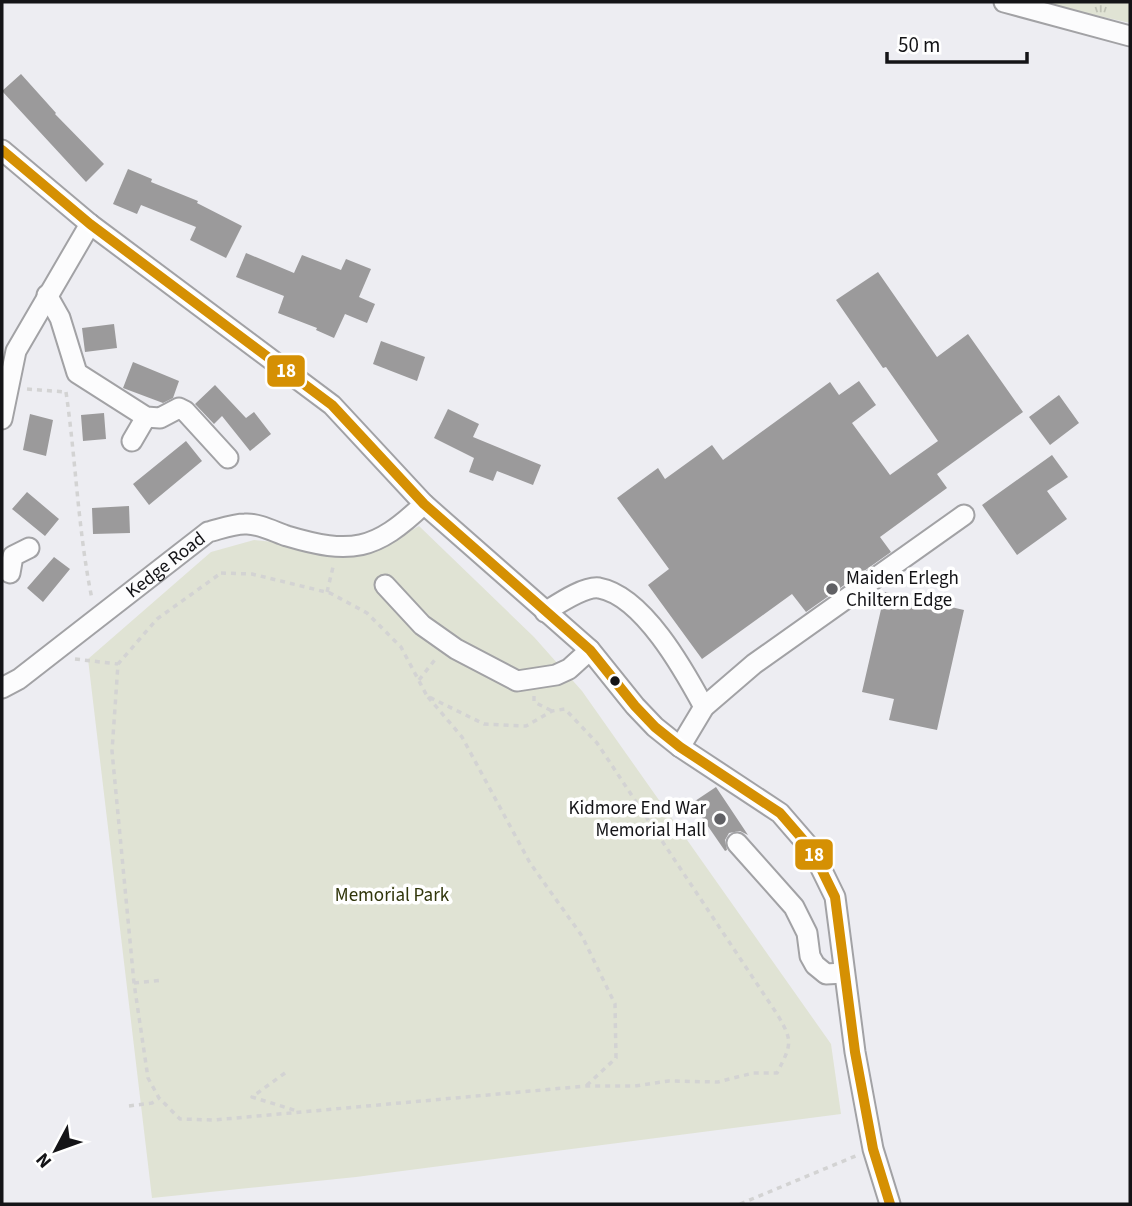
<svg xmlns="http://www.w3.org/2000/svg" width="1132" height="1206" font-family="'Source Sans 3',sans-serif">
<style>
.grass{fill:url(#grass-tufts)}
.park{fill:#e0e3d4}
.building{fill:#9b9a9b}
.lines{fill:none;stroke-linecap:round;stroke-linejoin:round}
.minor-casing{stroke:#a2a2a5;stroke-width:23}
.path{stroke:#d3d3d3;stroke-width:3.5;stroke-dasharray:5 5;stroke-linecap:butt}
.minor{stroke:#fcfcfd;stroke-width:19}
.bus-1-casing{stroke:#fff;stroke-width:16}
.bus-1{stroke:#d59003;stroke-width:10}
.poi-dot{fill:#606064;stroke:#fff;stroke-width:2.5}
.bus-dot{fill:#141417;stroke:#fff;stroke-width:2.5}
.labels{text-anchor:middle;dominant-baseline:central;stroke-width:7;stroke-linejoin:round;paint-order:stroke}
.street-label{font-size:19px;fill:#141417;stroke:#fff}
.poi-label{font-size:19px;fill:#141417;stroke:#fff;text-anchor:start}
.park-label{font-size:19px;fill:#31360b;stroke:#fff}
.line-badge{stroke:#fff;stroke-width:2.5}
.badge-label{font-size:19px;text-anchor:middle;font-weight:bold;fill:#fff}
</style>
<defs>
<pattern id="grass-tufts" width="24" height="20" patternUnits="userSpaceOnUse" patternTransform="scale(1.75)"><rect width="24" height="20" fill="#e0e3d4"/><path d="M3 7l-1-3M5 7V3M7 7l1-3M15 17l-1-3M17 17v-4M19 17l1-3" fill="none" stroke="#bfc2b5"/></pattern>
</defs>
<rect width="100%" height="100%" fill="#ededf2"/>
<!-- grass -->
<path class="grass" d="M 1037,2 L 1130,2 L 1130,23 Z"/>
<!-- park -->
<path class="park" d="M 419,526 L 534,637 L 582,691 L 831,1044 L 841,1114 L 356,1177 L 152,1198 L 88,659 L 211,552 L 254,540 L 374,552 Z"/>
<!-- building -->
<path class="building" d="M 21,74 L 56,113 L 55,114 L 104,164 L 86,182 L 2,91 Z
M 128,169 L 152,179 L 151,182 L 198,201 L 197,203 L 242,226 L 226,258 L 190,240 L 196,227 L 141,205 L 137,214 L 113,204 Z
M 246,253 L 294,273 L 302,255 L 341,270 L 346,259 L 371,269 L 359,297 L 375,304 L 367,323 L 345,314 L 334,338 L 316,330 L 317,328 L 278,313 L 284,296 L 236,277 Z
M 878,272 L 937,357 L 968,334 L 1023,412 L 937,474 L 947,488 L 880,537 L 891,552 L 806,612 L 792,594 L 702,659 L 648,585 L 669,569 L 617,498 L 658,468 L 665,479 L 712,445 L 723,460 L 830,382 L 839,395 L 859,381 L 876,405 L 852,423 L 890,475 L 938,441 L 886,367 L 883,368 L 836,300 Z
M 114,324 L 117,348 L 85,352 L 82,328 Z
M 381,341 L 425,357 L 417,381 L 373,364 Z
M 133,362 L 179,381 L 173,398 L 163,403 L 123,388 Z
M 215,385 L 246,418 L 254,412 L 271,434 L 250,451 L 222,416 L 214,424 L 195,404 Z
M 1059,395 L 1079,423 L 1050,445 L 1029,417 Z
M 448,409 L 479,424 L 473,437 L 541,465 L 533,485 L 497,471 L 493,481 L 469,472 L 474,458 L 434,438 Z
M 104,413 L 106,439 L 83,441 L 81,415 Z
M 30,414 L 53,420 L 46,456 L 23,450 Z
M 186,441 L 202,461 L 149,505 L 133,484 Z
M 1052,455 L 1068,477 L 1047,491 L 1067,519 L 1017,555 L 982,505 Z
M 27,492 L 59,519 L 45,536 L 12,509 Z
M 129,506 L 130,533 L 93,534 L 92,508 Z
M 54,557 L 70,569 L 43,602 L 27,588 Z
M 885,592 L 964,610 L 937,730 L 889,720 L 894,699 L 862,692 Z
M 716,787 L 748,835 L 740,831 L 729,833 L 725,840 L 727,850 L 725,851 L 692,803 Z"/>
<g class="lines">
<!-- minor casing -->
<g class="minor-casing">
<g id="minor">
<path d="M 1004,2 L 1130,36"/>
<path d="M 2,150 L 90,224 L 332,405 L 424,504 L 590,650 L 635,706 L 655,727 L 680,747 L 780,813 L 812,850 L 835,897 L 855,1052 L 873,1149 L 890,1204"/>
<path d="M 47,295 L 60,318 L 77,373 L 146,417 L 160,418 L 179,408 L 185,411 L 228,458"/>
<path d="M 2,419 L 16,351 L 90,224"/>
<path d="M 132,441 L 146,417"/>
<path d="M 10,573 L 13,556 L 29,548"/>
<path d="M 385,585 L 422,625 L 456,649 L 517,681 L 556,675 L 569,669 L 590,650"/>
<path d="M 545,612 C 558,604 584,586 599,588 C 643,596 684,670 704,707"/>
<path id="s1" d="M 2,688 L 19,679 L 208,532 C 220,529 233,524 245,524 C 258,523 275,532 287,536 C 351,555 375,551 424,504"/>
<path d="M 680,747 L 704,707 L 754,664 L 964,515"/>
<path d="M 737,843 L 794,907 L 807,933 L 810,956 L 815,965 L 826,974 L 844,973"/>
</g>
</g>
<!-- path -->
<path class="path" d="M 27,389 L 65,392
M 66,392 C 76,461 78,531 92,599
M 221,573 L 252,574 L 330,593 L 367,613 L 401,647 L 427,696 L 484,724 L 526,726 L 552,711 L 565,709 L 597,743 L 777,1014 C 794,1042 791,1045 777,1073 L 753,1073 L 718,1082 L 669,1081 L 635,1086 L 586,1086 L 214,1120 L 180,1119 L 159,1098 L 148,1078 L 134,983 L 112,751 L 118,664 L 157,619 Z
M 327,592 L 334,563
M 75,659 L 118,664
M 419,680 L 437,657
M 534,696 L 534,702 L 552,711
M 428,697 L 462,737 L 530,863 L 582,936 L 615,1004 L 616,1058 L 587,1085
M 134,983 L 163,980
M 285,1073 L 252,1097 L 297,1111
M 129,1106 L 152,1103 L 159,1098
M 740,1204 L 858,1155"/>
<!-- minor -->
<use href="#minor" class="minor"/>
<!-- bus-1 casing -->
<g class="bus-1-casing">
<path id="bus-1" d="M 2,150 L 90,224 L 332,405 L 424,504 L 590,650 L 635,706 L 655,727 L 680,747 L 780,813 L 812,850 L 835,897 L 855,1052 L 873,1149 L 890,1204"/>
</g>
<!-- bus-1 -->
<use href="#bus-1" class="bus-1"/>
</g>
<!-- markers -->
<g class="poi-dot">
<circle cx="832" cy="589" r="7"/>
<circle cx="720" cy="819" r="7"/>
</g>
<circle class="bus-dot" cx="615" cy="681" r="6"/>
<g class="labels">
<!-- street labels -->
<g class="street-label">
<text stroke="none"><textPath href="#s1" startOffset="205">Kedge Road</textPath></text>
</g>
<!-- poi labels -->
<g class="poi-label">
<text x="846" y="578">Maiden Erlegh<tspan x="846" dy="22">Chiltern Edge</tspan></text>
<text x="706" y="808" text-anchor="end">Kidmore End War<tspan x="706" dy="22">Memorial Hall</tspan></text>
</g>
<!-- park labels -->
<g class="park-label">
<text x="392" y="895">Memorial Park</text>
</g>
</g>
<g class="line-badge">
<rect x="266" y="354" width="40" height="34" rx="7" fill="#d59003"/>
<rect x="794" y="838" width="40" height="33" rx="7" fill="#d59003"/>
</g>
<g class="badge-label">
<text x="286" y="377">18</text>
<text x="814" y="861">18</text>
</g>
<!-- border -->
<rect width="1132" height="1206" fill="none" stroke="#141417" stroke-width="7"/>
<!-- north arrow -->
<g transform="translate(56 1150) rotate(229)" stroke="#ffffff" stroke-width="5" paint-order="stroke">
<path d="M0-5L12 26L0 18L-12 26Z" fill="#141417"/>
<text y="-10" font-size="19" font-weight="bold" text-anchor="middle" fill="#141417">N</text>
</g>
<!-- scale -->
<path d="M887 52v10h140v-10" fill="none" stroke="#141417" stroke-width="3.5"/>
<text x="898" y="52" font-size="21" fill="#141417" stroke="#ffffff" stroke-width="5" paint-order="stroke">50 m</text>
</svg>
